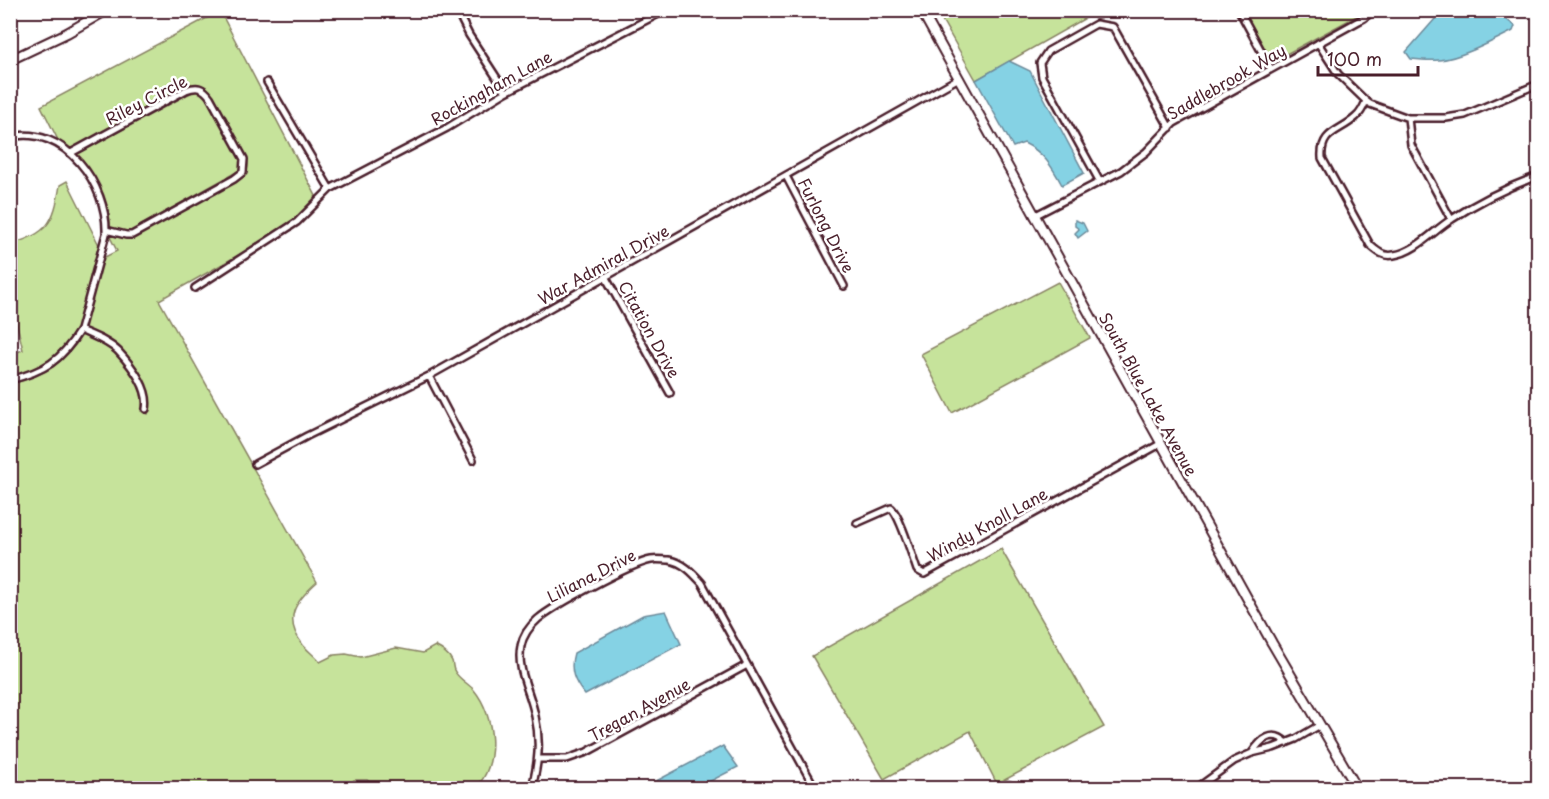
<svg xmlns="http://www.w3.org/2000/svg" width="1549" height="799" font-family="'Playpen Sans',sans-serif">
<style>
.green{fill:#c6e39b;stroke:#888163;stroke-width:1.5}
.water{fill:#85d2e4;stroke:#6d8a9a;stroke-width:1.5}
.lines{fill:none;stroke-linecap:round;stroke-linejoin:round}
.minor-casing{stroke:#4a1f2b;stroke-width:10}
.secondary-casing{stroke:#4a1f2b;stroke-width:12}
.minor{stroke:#fff;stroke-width:5}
.secondary{stroke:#fff;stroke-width:8}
.labels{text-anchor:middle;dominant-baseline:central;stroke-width:5;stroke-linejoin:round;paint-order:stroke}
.street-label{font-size:16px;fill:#4a1f2b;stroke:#fff}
</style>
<rect width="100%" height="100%" fill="#fff"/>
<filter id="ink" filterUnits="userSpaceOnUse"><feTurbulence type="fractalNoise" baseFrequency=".0167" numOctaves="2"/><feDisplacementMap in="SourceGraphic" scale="12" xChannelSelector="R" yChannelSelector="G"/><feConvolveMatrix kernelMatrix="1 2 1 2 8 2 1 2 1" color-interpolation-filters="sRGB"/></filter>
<g filter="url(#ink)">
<!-- green -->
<path class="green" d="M 220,11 L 316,196 L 295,219 L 249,249 L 159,300 L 317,582 C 296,601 282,618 303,645 C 308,651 315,656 320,662 L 334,655 L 346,654 L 361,657 L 396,648 L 423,653 L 435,646 C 442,650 449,654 452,661 C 453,664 453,668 454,670 C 458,679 468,683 474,690 C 495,715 500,766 475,788 L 378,788 L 367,780 L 354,780 L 345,788 L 11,788 L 11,384 C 44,375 63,365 82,335 C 93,340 106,345 115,353 C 129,367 147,391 141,411 L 148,414 C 155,392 135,361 118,347 C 108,339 96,333 84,328 L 104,255 L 105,257 L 117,251 L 109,235 L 126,239 L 134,238 L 236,182 C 246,175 250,170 247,157 L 213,95 C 205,83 197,82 184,87 L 71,149 L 58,140 L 41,106 Z
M 937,11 L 1098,11 L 976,80 Z
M 1244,11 L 1366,11 L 1275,60 L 1268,55 Z
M 194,91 L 203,92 L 207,99 L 241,160 L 240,170 L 131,231 L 126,232 L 110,227 C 110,203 95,172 77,154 Z
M 67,181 L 99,245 L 77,329 C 59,357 43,368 11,376 L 11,354 L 23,350 L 14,312 L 16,299 L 14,294 L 11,294 L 11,244 C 48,234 54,222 60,185 Z
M 1058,282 L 1090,338 L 952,413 L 921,354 Z
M 1001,549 L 1104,727 L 997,784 L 970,731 L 884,779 L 812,656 Z"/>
<!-- water -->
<path class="water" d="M 1442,11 L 1495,11 L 1515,26 L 1513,31 C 1493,41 1461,58 1439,60 C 1430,61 1420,60 1411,59 L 1406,52 Z
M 1009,61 L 1030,71 L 1084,173 L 1062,185 C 1052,166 1043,152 1024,143 L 1013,147 L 976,80 Z
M 1075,220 L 1083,223 L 1087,231 L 1078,238 L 1075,233 L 1079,229 L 1075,226 Z
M 666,611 L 681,644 L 585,695 C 574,682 569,670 574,653 L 643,615 Z
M 723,746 L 738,767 L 697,788 L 643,788 Z"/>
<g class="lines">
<!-- minor casing -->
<g class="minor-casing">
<path id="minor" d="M 1239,10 L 1271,69
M 457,11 L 469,35 L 506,92
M 1318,43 L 1338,74 L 1366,101 L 1370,104 L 1408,118 L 1446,118 L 1465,115 L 1538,84
M 267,82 L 330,189
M 1366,101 C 1364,106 1361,113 1356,117 C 1340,132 1320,131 1322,158 L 1370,245 C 1377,251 1383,257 1394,255 C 1416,252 1434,230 1452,219 C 1479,201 1508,187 1538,176
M 1408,118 L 1411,145 L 1451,219
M 10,137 C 65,124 108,185 106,234 L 80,330 C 61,361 45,371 10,380
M 71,153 L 186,90 C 197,86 203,87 210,97 L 244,159 L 243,172 L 234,179 L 132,235 L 126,235 L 106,230
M 786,176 L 844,286
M 1100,182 L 1042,77 L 1040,63 L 1048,51 L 1096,24 L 1113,27 L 1170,128
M 1034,216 L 1121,171 L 1146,152 L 1174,123 L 1364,18 L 1374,10
M 606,278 L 670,393
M 195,288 L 297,222 L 330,189 L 447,128 L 506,92 L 666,10
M 80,330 C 93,336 108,341 118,351 C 131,365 150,389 146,409
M 429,376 L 473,460
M 255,464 L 307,436 L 429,376 L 959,78
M 857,523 L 891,508 C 900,515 912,556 917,570 L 924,574 L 1162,443
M 1252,753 C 1261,739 1273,729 1287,743
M 539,759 L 567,759 L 587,752 L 747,665
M 1009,785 L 1011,788
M 532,788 C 538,764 541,742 535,716 C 531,693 516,670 521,646 C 523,635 530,626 538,619 C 555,605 630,564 651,560 C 656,559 664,560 669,560 C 683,562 693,573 702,583 L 815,788
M 1197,788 L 1234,761 L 1252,753 L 1273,748 L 1296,739 L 1320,725"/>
</g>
<!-- secondary casing -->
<g class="secondary-casing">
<path id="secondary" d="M 921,10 L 1272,643 L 1357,788
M 10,60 L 67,33 L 107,10"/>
</g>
<!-- minor -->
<use href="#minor" class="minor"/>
<!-- secondary -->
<use href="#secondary" class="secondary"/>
</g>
</g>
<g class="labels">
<!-- street labels -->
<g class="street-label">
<text transform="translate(1226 81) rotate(-30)">Saddlebrook Way</text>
<text transform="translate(491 87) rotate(-29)">Rockingham Lane</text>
<text transform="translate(146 99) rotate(-27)">Riley Circle</text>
<text transform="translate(827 225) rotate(63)">Furlong Drive</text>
<text transform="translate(603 264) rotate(-29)">War Admiral Drive</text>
<text transform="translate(650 329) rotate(61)">Citation Drive</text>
<text transform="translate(1149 394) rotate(61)">South Blue Lake Avenue</text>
<text transform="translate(987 524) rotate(-29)">Windy Knoll Lane</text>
<text transform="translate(591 575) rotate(-27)">Liliana Drive</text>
<text transform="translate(639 709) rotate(-29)">Tregan Avenue</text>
</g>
</g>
<!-- margin -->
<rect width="1549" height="799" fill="none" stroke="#fff" stroke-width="36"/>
<rect x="18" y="18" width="1513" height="763" fill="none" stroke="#4a1f2b" stroke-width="2" filter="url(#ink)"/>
<!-- scale -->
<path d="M1318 66v9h100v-9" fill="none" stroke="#4a1f2b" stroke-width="3"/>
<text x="1327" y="66" font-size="18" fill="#4a1f2b" stroke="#ffffff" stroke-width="4.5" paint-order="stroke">100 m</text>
</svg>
